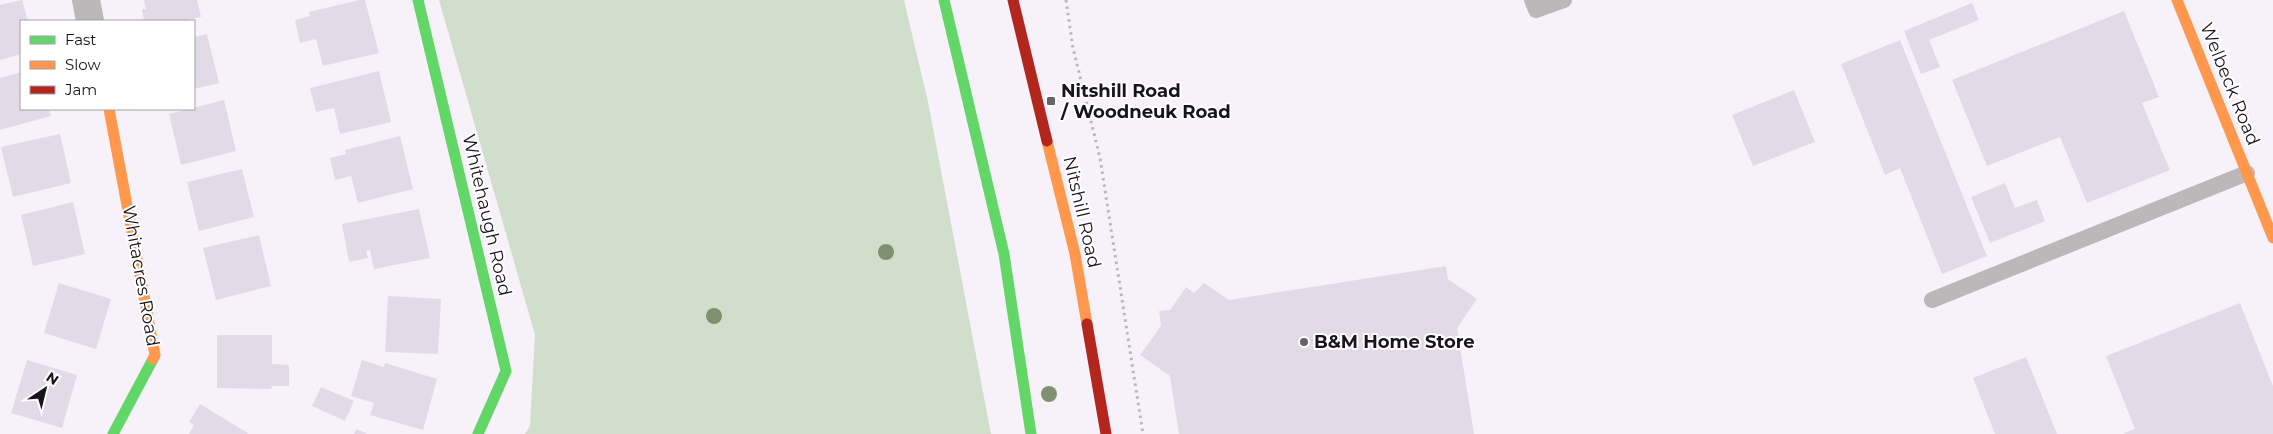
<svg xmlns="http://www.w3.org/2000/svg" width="2273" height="434" font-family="Montserrat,sans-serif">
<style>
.green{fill:#d2decc}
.building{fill:#e3dae8}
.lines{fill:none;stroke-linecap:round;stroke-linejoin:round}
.path{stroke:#bab6ba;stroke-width:3;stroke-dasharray:2.5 4;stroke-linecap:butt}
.lane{stroke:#bbb8b9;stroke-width:16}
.street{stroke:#bbb8b9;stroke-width:28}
.fast{stroke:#63d668;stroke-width:11}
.slow{stroke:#ff974d;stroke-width:11}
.jam{stroke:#b3261e;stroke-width:11}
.tree{fill:#809170}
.poi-dot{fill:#666269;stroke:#fff;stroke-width:2}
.labels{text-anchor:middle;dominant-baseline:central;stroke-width:4;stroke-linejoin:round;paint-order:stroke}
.street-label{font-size:18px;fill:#18141b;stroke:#fff}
.poi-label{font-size:18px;font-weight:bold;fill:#18141b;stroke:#fff;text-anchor:start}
</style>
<rect width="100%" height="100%" fill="#f7f2fa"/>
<!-- green -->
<path class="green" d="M 439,0 L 904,0 L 928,102 L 991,434 L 525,434 L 530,426 L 535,335 Z"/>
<!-- building -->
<path class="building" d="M 22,0 L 28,21 L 21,21 L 21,54 L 0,60 L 0,5 Z
M 144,0 L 197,0 L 201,17 L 183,21 L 144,21 L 142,9 L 146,9 Z
M 359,0 L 365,0 L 379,53 L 323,66 L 316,39 L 300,43 L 295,20 L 310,16 L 309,12 Z
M 1972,3 L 1979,20 L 1929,40 L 1940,67 L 1921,74 L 1904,31 Z
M 2124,11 L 2159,97 L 2142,103 L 2170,170 L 2087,203 L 2060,137 L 1987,166 L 1952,80 Z
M 207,34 L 219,83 L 194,89 L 194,37 Z
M 1900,40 L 1987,256 L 1942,274 L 1900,168 L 1885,175 L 1841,64 Z
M 379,71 L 391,122 L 340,134 L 334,108 L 316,112 L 310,88 Z
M 21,72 L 21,109 L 49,109 L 51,116 L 0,130 L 0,78 Z
M 1794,90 L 1815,142 L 1753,166 L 1732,115 Z
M 224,100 L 236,151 L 181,165 L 169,114 Z
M 60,134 L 71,183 L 13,197 L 1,147 Z
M 400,136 L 413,189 L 358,203 L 351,176 L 335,180 L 330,158 L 346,154 L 345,150 Z
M 242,169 L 254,217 L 199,231 L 187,182 Z
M 2005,183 L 2015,208 L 2037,200 L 2045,221 L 1990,243 L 1971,197 Z
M 73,202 L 85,254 L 33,266 L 21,215 Z
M 419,209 L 430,258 L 374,269 L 370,250 L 366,251 L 368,258 L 349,262 L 342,224 Z
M 259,235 L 271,286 L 216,300 L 203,248 Z
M 1446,266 L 1448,279 L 1477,299 L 1457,328 L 1474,434 L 1179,434 L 1170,376 L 1140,355 L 1161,326 L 1159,311 L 1170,310 L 1186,287 L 1194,293 L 1204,283 L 1229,300 Z
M 59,283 L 111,299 L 96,349 L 44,333 Z
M 388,296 L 441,299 L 438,354 L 385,352 Z
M 2240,303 L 2273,386 L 2273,434 L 2122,434 L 2135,429 L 2106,356 Z
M 217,335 L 272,335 L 272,364 L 289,365 L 289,386 L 271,386 L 272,389 L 217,388 Z
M 2026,357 L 2057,434 L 1995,434 L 1973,378 Z
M 27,360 L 77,375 L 62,428 L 11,413 Z
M 362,360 L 384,367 L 385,363 L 437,379 L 423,430 L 370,415 L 374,403 L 351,396 Z
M 321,387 L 354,401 L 345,421 L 312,406 Z
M 200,404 L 248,433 L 247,434 L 189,434 L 194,425 L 189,422 Z
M 356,429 L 368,434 L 354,434 Z"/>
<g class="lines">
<!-- path -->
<path class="path" d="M 1066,0 L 1073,48 L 1100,158 L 1143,434"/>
<!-- lane -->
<path class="lane" d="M 1532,0 L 1536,10 L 1564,0
M 1932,300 L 2247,173"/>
<!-- street -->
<path class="street" d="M 86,0 L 90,21"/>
<!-- fast -->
<path class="fast" d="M 418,0 L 506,371 L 478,434
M 944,0 L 1004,254 L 1031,434
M 113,434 L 153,359"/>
<!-- slow -->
<path class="slow" d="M 2177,0 L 2273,238
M 109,109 L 155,355 L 153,359
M 1047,141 L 1075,254 L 1087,324"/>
<!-- jam -->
<path class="jam" d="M 1013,0 L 1047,141
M 1087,324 L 1106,434"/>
</g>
<!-- trees -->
<g class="tree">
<circle cx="886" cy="252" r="8"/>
<circle cx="714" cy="316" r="8"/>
<circle cx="1049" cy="394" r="8"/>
</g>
<!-- markers -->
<g class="poi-dot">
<rect x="1046" y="96" width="10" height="10" rx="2.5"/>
<circle cx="1304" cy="342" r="5"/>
</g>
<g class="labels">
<!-- street labels -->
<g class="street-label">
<text transform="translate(2230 84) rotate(68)">Welbeck Road</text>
<text transform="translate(1082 212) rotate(77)">Nitshill Road</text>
<text transform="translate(487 215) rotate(77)">Whitehaugh Road</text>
<text transform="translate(141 276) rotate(80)">Whitacres Road</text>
</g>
<!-- poi labels -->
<g class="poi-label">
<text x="1061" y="91">Nitshill Road<tspan x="1061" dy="21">/ Woodneuk Road</tspan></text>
<text x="1314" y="342">B&amp;M Home Store</text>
</g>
</g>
<!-- legend -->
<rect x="20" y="20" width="175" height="90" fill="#ffffff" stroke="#a3a1a4"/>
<rect x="30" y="36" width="25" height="8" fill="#63d668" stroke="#a3a1a4"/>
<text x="65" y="45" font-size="15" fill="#18141b">Fast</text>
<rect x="30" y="61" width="25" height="8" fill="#ff974d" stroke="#a3a1a4"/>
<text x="65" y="70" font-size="15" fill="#18141b">Slow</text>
<rect x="30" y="86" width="25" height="8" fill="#b3261e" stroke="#a3a1a4"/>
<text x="65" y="95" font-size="15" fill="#18141b">Jam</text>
<!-- north arrow -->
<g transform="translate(45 389) rotate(35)" stroke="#ffffff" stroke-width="4" paint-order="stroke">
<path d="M0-4L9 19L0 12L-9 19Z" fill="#18141b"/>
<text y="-8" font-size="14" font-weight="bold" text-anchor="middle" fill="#18141b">N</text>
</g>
</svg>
